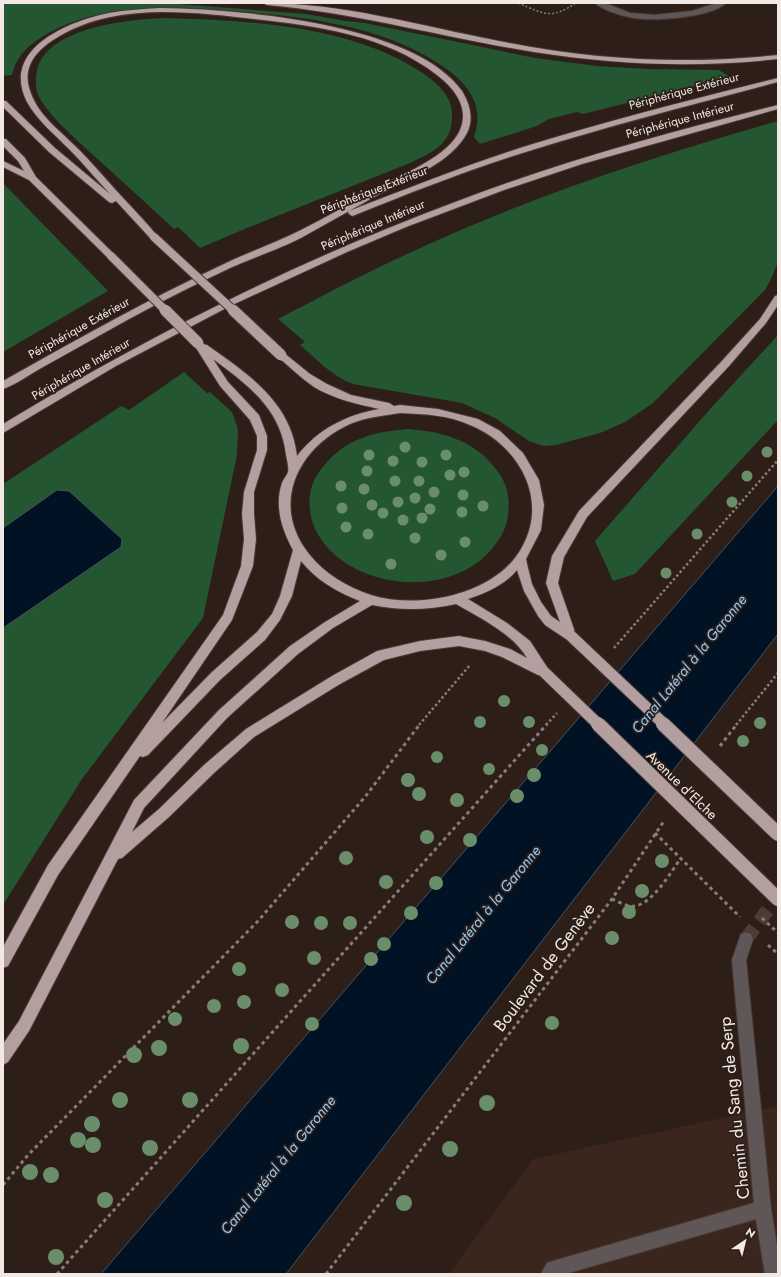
<svg xmlns="http://www.w3.org/2000/svg" width="781" height="1277" font-family="Jost,sans-serif">
<style>
.built{fill:#3a261d}
.green{fill:#235631}
.water{fill:#001224;stroke:#49525e}
.lines{fill:none;stroke-linecap:round;stroke-linejoin:round}
.minor-tunnel{stroke:#4b3c37;stroke-width:14;stroke-dasharray:14 8;stroke-linecap:butt}
.minor-casing{stroke:#493a35;stroke-width:2}
.highway-casing{stroke:#493a35;stroke-width:2}
.path-far2{stroke:#897c77;stroke-width:1.5;stroke-dasharray:2 2;stroke-linecap:butt}
.path-far1{stroke:#897c77;stroke-width:2.5;stroke-dasharray:2.5 2.5;stroke-linecap:butt}
.path{stroke:#897c77;stroke-width:3;stroke-dasharray:3.5 3.5;stroke-linecap:butt}
.minor{fill:#5f5657;fill-rule:evenodd}
.highway{fill:#b39ea0;fill-rule:evenodd}
.highway-bridge-far2-casing{stroke:#493a35;stroke-width:10;stroke-linecap:butt}
.highway-bridge-far1-casing{stroke:#493a35;stroke-width:13;stroke-linecap:butt}
.highway-bridge-casing{stroke:#493a35;stroke-width:16;stroke-linecap:butt}
.path-bridge{stroke:#897c77;stroke-width:3;stroke-dasharray:3.5 3.5;stroke-linecap:butt}
.highway-bridge-far2{stroke:#b39ea0;stroke-width:8}
.highway-bridge-far1{stroke:#b39ea0;stroke-width:11}
.highway-bridge{stroke:#b39ea0;stroke-width:14}
.tree{fill:#6b8e6a}
.labels{text-anchor:middle;dominant-baseline:central;stroke-width:3.5;stroke-linejoin:round;paint-order:stroke}
.far-street-label{font-size:12px;fill:#f2e8e4;stroke:#2d1e18}
.street-label{font-size:14px;fill:#f2e8e4;stroke:#2d1e18}
.water-label{font-size:15px;font-style:italic;fill:#8ecaf8;stroke:#2d1e18}
.near-street-label{font-size:17px;fill:#f2e8e4;stroke:#2d1e18}
</style>
<rect width="100%" height="100%" fill="#2d1e18"/>
<!-- built -->
<path class="built" d="M 778,1106 L 778,1274 L 449,1274 L 533,1159 Z"/>
<!-- green -->
<path class="green" d="M 3,3 L 165,3 L 306,14 L 346,21 L 365,23 L 535,58 L 597,66 L 648,69 L 719,70 L 730,77 L 583,114 L 577,112 L 549,119 L 537,126 L 480,144 L 474,137 C 484,107 471,88 448,70 C 391,28 315,18 247,12 C 178,6 94,0 36,41 C 24,49 15,61 12,75 L 3,76 Z
M 162,18 C 245,20 350,25 421,72 C 435,81 450,94 452,111 C 454,143 435,151 410,163 L 247,228 L 200,248 L 178,227 L 174,229 C 147,204 120,179 93,155 C 76,139 50,117 39,97 C 35,89 35,79 37,70 C 48,27 127,20 162,18 Z
M 778,121 L 778,262 L 771,279 L 765,290 L 653,403 L 625,422 L 600,433 L 556,445 L 544,446 L 529,441 L 495,418 L 462,403 L 353,384 C 332,376 317,360 300,345 L 305,342 L 278,319 C 324,295 369,271 416,250 C 530,197 657,155 778,121 Z
M 3,183 L 108,291 L 3,352 Z
M 778,335 L 778,420 L 635,574 L 613,581 L 595,541 L 711,408 Z
M 184,372 L 207,393 L 210,392 L 232,412 L 238,429 L 237,455 L 203,618 L 82,779 L 3,905 L 3,628 L 121,547 L 122,539 L 57,490 L 3,528 L 3,484 L 121,406 L 129,410 Z
M 408,429 C 447,432 479,442 501,476 C 508,488 510,501 508,514 C 507,529 499,541 490,551 C 446,601 344,589 315,529 C 308,513 307,492 316,477 C 338,441 369,432 408,429 Z"/>
<!-- water -->
<path class="water" d="M 778,486 L 778,634 L 286,1274 L 101,1274 Z
M 57,490 L 69,491 L 122,539 L 121,547 L 3,628 L 3,528 Z"/>
<g class="lines">
<!-- minor-tunnel -->
<path class="minor-tunnel" d="M 746,939 L 778,896"/>
<!-- minor casing -->
<g class="minor-casing">
<path id="minor" d="M 595,3 L 605,3 L 630,13 L 654,15 L 692,11 L 717,3 L 726,3 C 710,18 650,22 629,17 C 619,15 603,10 595,3 Z
M 746,932 L 751,934 L 753,939 L 746,960 L 771,1209 L 778,1252 L 778,1274 L 765,1274 L 756,1219 L 565,1274 L 541,1274 L 547,1263 L 553,1261 L 754,1203 L 732,960 L 741,934 Z"/>
</g>
<!-- highway casing -->
<g class="highway-casing">
<path id="highway" d="M 263,3 C 343,3 421,26 499,41 C 591,60 684,65 778,55 L 778,59 C 696,68 616,65 534,52 C 445,38 358,13 267,5 Z
M 160,8 C 238,9 414,23 462,91 C 470,104 474,119 467,133 C 451,163 411,177 383,192 C 358,206 333,220 308,234 C 284,248 256,256 230,268 C 196,284 162,301 129,319 C 100,335 72,351 43,367 C 30,374 17,384 3,389 L 3,381 C 76,340 149,299 224,264 C 249,252 275,243 299,231 C 327,217 354,201 381,186 C 399,176 419,168 436,156 C 449,147 463,134 463,116 C 463,99 450,85 437,75 C 386,35 317,26 254,19 C 190,12 116,2 58,37 C 46,44 33,54 29,68 C 25,80 30,93 36,104 C 45,120 61,132 74,145 C 92,162 108,182 125,200 C 136,212 148,224 158,237 L 154,240 L 151,239 L 116,201 L 112,203 L 109,202 L 49,152 L 3,107 L 3,101 L 6,101 L 55,148 L 110,194 C 96,179 83,163 69,149 C 54,134 37,120 27,102 C 0,49 69,21 109,13 C 126,10 143,9 160,8 Z
M 778,78 L 778,82 C 695,104 611,125 529,151 C 470,169 412,192 355,215 L 352,216 L 348,213 L 349,211 C 406,189 464,166 523,147 C 607,121 693,99 778,78 Z
M 778,105 L 778,109 L 582,164 L 504,190 L 406,227 L 347,252 L 230,306 L 116,366 L 3,433 L 3,424 C 148,336 299,260 458,201 C 562,161 670,132 778,105 Z
M 3,139 L 6,139 L 25,158 L 36,177 L 114,254 L 116,256 L 114,258 L 108,258 L 29,180 L 3,167 L 3,161 L 24,171 L 18,161 L 3,146 Z
M 778,295 L 778,305 L 766,323 L 729,366 L 587,517 L 564,557 L 558,583 L 576,635 L 574,639 L 570,640 L 566,639 L 545,625 L 538,616 L 524,591 L 517,570 C 505,585 486,593 468,599 L 507,623 L 530,641 L 547,667 L 549,671 L 547,675 L 543,676 L 538,675 L 502,657 L 485,651 L 459,646 L 420,651 L 384,660 L 340,684 L 254,737 L 214,773 L 169,817 L 122,858 L 118,859 L 29,1031 L 8,1062 L 3,1065 L 3,1044 L 19,1021 L 134,800 L 219,710 L 290,646 L 325,622 L 360,601 C 337,592 316,580 301,561 L 292,596 L 280,620 L 265,640 L 220,680 L 148,755 L 143,757 L 140,756 L 58,875 L 8,966 L 3,968 L 3,947 L 48,865 L 223,615 L 241,566 L 244,539 L 242,514 L 244,492 L 257,450 L 257,436 L 250,420 L 220,386 L 193,343 L 195,341 L 201,341 L 203,344 L 207,345 C 248,374 291,402 297,456 C 318,429 346,415 379,409 C 357,404 334,399 314,387 C 301,378 290,367 278,357 L 276,355 L 281,352 L 284,353 L 310,374 L 327,384 L 351,395 L 389,403 L 394,406 L 400,405 L 438,409 L 478,419 L 500,431 L 523,453 L 539,480 L 544,505 L 541,530 L 526,559 L 528,568 L 532,584 L 541,602 L 551,616 L 560,622 L 546,583 L 552,556 L 579,511 L 721,362 L 760,319 L 775,296 ZM 213,359 C 247,384 281,409 286,455 C 287,460 289,468 288,472 C 287,476 283,479 282,483 C 274,506 282,530 293,550 L 280,596 L 272,614 L 257,632 L 212,672 L 162,723 L 232,620 L 253,566 L 256,539 L 254,514 L 254,492 L 267,450 L 267,436 L 259,415 L 228,382 ZM 400,413 C 424,414 448,415 470,425 C 519,445 550,500 521,549 C 495,595 418,610 371,595 C 347,587 325,574 309,554 C 270,505 297,448 350,424 C 366,417 383,416 400,413 ZM 456,604 C 480,618 512,633 527,658 L 510,649 L 485,641 L 459,636 L 420,641 L 377,651 L 332,676 L 246,729 L 204,765 L 159,809 L 132,832 L 144,808 L 227,718 L 298,654 L 333,628 L 372,605 C 401,611 428,610 456,604 Z"/>
</g>
<!-- path-far2 -->
<path class="path-far2" d="M 518,3 C 545,14 550,20 576,3"/>
<!-- path-far1 -->
<path class="path-far1" d="M 614,648 L 778,460
M 419,725 L 470,665
M 546,725 L 557,713
M 736,725 L 778,673"/>
<!-- path -->
<path class="path" d="M 720,746 L 737,724
M 655,833 L 740,917
M 612,899 C 617,901 624,905 630,906 C 650,909 670,873 681,858
M 768,945 L 778,954
M 3,1185 L 28,1155 L 258,921 L 365,797 L 420,724
M 57,1274 L 547,724
M 326,1274 L 612,899 L 664,821"/>
<!-- minor -->
<use href="#minor" class="minor"/>
<!-- highway -->
<use href="#highway" class="highway"/>
<!-- highway-bridge-far2 casing -->
<g class="highway-bridge-far2-casing">
<path id="highway-bridge-far2" d="M 154,237 L 234,311
M 111,256 L 166,311"/>
</g>
<!-- highway-bridge-far1 casing -->
<g class="highway-bridge-far1-casing">
<path id="highway-bridge-far1" d="M 165,310 L 198,343
M 233,310 L 281,355
M 570,635 L 665,725
M 543,671 L 599,725"/>
</g>
<!-- highway-bridge casing -->
<g class="highway-bridge-casing">
<path id="highway-bridge" d="M 598,724 L 778,899
M 663,724 L 778,834"/>
</g>
<!-- path-bridge -->
<path class="path-bridge" d="M 762,918 L 778,933"/>
<!-- highway-bridge-far2 -->
<use href="#highway-bridge-far2" class="highway-bridge-far2"/>
<!-- highway-bridge-far1 -->
<use href="#highway-bridge-far1" class="highway-bridge-far1"/>
<!-- highway-bridge -->
<use href="#highway-bridge" class="highway-bridge"/>
</g>
<!-- trees -->
<g class="tree">
<circle cx="405" cy="447" r="5.5"/>
<circle cx="767" cy="452" r="5.5"/>
<circle cx="369" cy="455" r="5.5"/>
<circle cx="446" cy="455" r="5.5"/>
<circle cx="393" cy="461" r="5.5"/>
<circle cx="422" cy="462" r="5.5"/>
<circle cx="367" cy="471" r="5.5"/>
<circle cx="464" cy="472" r="5.5"/>
<circle cx="450" cy="475" r="5.5"/>
<circle cx="747" cy="476" r="5.5"/>
<circle cx="395" cy="481" r="5.5"/>
<circle cx="419" cy="481" r="5.5"/>
<circle cx="341" cy="486" r="5.5"/>
<circle cx="364" cy="489" r="5.5"/>
<circle cx="434" cy="492" r="5.5"/>
<circle cx="463" cy="495" r="5.5"/>
<circle cx="415" cy="498" r="5.5"/>
<circle cx="398" cy="502" r="5.5"/>
<circle cx="732" cy="502" r="5.5"/>
<circle cx="372" cy="505" r="5.5"/>
<circle cx="483" cy="506" r="5.5"/>
<circle cx="342" cy="508" r="5.5"/>
<circle cx="430" cy="509" r="5.5"/>
<circle cx="462" cy="512" r="5.5"/>
<circle cx="383" cy="513" r="5.5"/>
<circle cx="422" cy="518" r="5.5"/>
<circle cx="403" cy="520" r="5.5"/>
<circle cx="346" cy="527" r="5.5"/>
<circle cx="368" cy="534" r="5.5"/>
<circle cx="697" cy="534" r="5.5"/>
<circle cx="415" cy="538" r="5.5"/>
<circle cx="465" cy="542" r="5.5"/>
<circle cx="441" cy="555" r="5.5"/>
<circle cx="391" cy="564" r="5.5"/>
<circle cx="666" cy="573" r="5.5"/>
<circle cx="504" cy="701" r="6"/>
<circle cx="480" cy="722" r="6"/>
<circle cx="529" cy="722" r="6"/>
<circle cx="760" cy="723" r="6"/>
<circle cx="743" cy="741" r="6"/>
<circle cx="542" cy="750" r="6"/>
<circle cx="437" cy="757" r="6"/>
<circle cx="489" cy="769" r="6"/>
<circle cx="534" cy="775" r="7"/>
<circle cx="408" cy="780" r="7"/>
<circle cx="419" cy="794" r="7"/>
<circle cx="517" cy="796" r="7"/>
<circle cx="457" cy="800" r="7"/>
<circle cx="427" cy="837" r="7"/>
<circle cx="470" cy="840" r="7"/>
<circle cx="346" cy="858" r="7"/>
<circle cx="662" cy="861" r="7"/>
<circle cx="386" cy="882" r="7"/>
<circle cx="436" cy="883" r="7"/>
<circle cx="642" cy="891" r="7"/>
<circle cx="629" cy="912" r="7"/>
<circle cx="411" cy="913" r="7"/>
<circle cx="292" cy="922" r="7"/>
<circle cx="321" cy="923" r="7"/>
<circle cx="350" cy="923" r="7"/>
<circle cx="612" cy="938" r="7"/>
<circle cx="384" cy="944" r="7"/>
<circle cx="314" cy="958" r="7"/>
<circle cx="371" cy="959" r="7"/>
<circle cx="239" cy="969" r="7"/>
<circle cx="282" cy="990" r="7"/>
<circle cx="244" cy="1002" r="7"/>
<circle cx="214" cy="1006" r="7"/>
<circle cx="175" cy="1019" r="7"/>
<circle cx="552" cy="1023" r="7"/>
<circle cx="312" cy="1024" r="7"/>
<circle cx="241" cy="1046" r="8"/>
<circle cx="159" cy="1048" r="8"/>
<circle cx="134" cy="1055" r="8"/>
<circle cx="120" cy="1100" r="8"/>
<circle cx="190" cy="1100" r="8"/>
<circle cx="487" cy="1103" r="8"/>
<circle cx="92" cy="1124" r="8"/>
<circle cx="78" cy="1140" r="8"/>
<circle cx="93" cy="1145" r="8"/>
<circle cx="150" cy="1148" r="8"/>
<circle cx="450" cy="1149" r="8"/>
<circle cx="30" cy="1172" r="8"/>
<circle cx="51" cy="1175" r="8"/>
<circle cx="105" cy="1200" r="8"/>
<circle cx="404" cy="1203" r="8"/>
<circle cx="56" cy="1257" r="8"/>
</g>
<g class="labels">
<!-- far-street labels -->
<g class="far-street-label">
<text transform="translate(684 91) rotate(-15)">Périphérique Extérieur</text>
<text transform="translate(680 120) rotate(-15)">Périphérique Intérieur</text>
<text transform="translate(374 190) rotate(-21)">Périphérique Extérieur</text>
<text transform="translate(373 225) rotate(-23)">Périphérique Intérieur</text>
<text transform="translate(79 328) rotate(-29)">Périphérique Extérieur</text>
<text transform="translate(81 369) rotate(-30)">Périphérique Intérieur</text>
</g>
<!-- street labels -->
<g class="street-label">
<text transform="translate(682 785) rotate(44)">Avenue d'Elche</text>
</g>
<!-- water labels -->
<g class="water-label">
<text transform="translate(689 664) rotate(-51)">Canal Latéral à la Garonne</text>
<text transform="translate(483 915) rotate(-51)">Canal Latéral à la Garonne</text>
<text transform="translate(278 1165) rotate(-51)">Canal Latéral à la Garonne</text>
</g>
<!-- near-street labels -->
<g class="near-street-label">
<text transform="translate(544 967) rotate(-53)">Boulevard de Genève</text>
<text transform="translate(734 1108) rotate(-96)">Chemin du Sang de Serp</text>
</g>
</g>
<!-- border -->
<rect width="781" height="1277" fill="none" stroke="#f2e8e4" stroke-width="8"/>
<!-- north arrow -->
<g transform="translate(745 1241) rotate(35)" stroke="#2d1e18" stroke-width="3" paint-order="stroke">
<path d="M0-3L7 15L0 10L-7 15Z" fill="#f2e8e4"/>
<text y="-6" font-size="11" font-weight="bold" text-anchor="middle" fill="#f2e8e4">N</text>
</g>
</svg>
